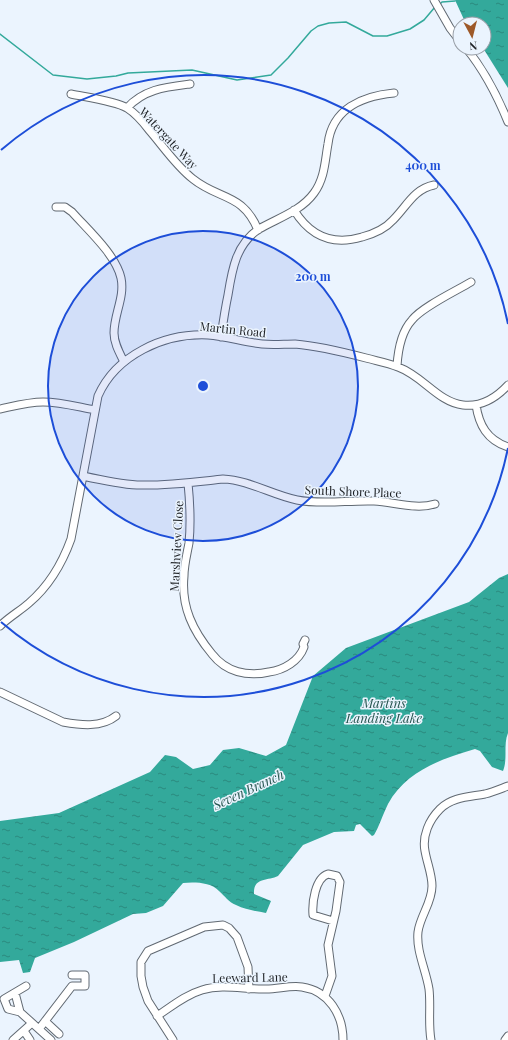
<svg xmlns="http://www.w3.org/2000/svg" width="508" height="1040" font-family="'Playfair Display',serif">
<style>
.water{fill:url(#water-ripples)}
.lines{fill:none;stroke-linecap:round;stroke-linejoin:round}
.stream{stroke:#33a99b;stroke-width:1.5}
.minor-casing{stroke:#616972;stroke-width:9}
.minor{stroke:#fff;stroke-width:7}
.ring{fill:none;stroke:#1d4ed8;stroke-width:2}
.labels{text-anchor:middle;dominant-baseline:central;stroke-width:3;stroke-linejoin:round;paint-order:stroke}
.street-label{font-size:12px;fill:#1d2024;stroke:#ebf4fe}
.water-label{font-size:13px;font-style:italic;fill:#275751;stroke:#ebf4fe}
.centre{fill:#1d4ed8;stroke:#ebf4fe;stroke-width:2}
.ring-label{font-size:12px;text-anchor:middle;font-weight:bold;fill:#1d4ed8;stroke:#ebf4fe;stroke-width:3;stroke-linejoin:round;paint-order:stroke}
</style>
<defs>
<pattern id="water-ripples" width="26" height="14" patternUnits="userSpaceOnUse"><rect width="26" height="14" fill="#33a99b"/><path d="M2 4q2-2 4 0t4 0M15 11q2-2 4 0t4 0" fill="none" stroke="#2b897e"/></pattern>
</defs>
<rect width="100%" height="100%" fill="#ebf4fe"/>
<!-- water -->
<path class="water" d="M 455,0 L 508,0 L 508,88 L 483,48 L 484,24 L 466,24 Z
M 508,574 L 508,733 C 503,745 508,759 503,771 L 492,767 L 480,751 L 475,749 C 441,759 406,771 388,804 C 383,814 379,827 374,835 L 372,836 L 360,824 L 356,825 L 354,831 L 334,832 L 303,845 L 278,876 C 268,881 253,877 254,894 L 271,901 L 266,913 C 256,911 246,910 236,905 C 228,902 225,896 219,891 C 211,882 194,882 183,883 L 163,906 L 146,913 L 133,914 L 74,942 L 35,958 L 30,972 L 23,973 L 19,960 L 0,962 L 0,821 L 59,813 L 150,772 L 165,755 L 176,757 L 193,769 L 210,765 L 223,750 L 239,748 L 266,756 L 286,745 L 313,676 L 346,648 L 469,602 L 499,578 Z"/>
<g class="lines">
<!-- stream -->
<path class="stream" d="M 440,4 L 442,2 L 455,1
M 0,34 L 53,75 L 87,79 L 116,76 L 128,73 L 192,70 L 237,80 L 271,75 L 288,58 L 311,31 L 318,26 L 329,23 L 346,22 L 373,36 L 387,36 L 410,29 L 424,20 L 435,7"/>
<!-- minor casing -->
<g class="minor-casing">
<path id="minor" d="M 434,0 L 450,28 L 460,41
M 466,48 C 484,70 497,95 508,122
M 71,94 C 85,97 115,101 127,108 C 135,113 143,122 149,130 C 163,146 176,166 193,179 C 219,200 243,193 258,230
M 127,108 C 144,89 166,87 190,84
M 56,207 L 65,207 L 72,212 C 88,230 116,255 121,278 C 125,297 114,314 114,333 C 114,343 119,352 124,362
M 294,210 C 310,236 332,246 362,237 C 373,234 385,229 393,220 C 407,206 414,189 434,185
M 221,337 C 223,323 225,309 228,295 C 232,270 236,244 259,229 C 278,218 301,211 314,193 C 325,178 325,160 328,144 C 332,109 362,96 394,93
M 397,366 C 398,350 401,332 412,320 C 422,307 456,291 471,282
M 476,405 C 479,425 487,440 508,447
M 0,409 C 14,406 29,402 43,402 C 61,402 78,407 95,410
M 83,476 C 101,480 119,484 137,485 C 166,486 195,482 223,479 C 249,480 272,495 297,500 C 322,505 348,500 374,501 C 394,502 416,510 435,504
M 188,483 C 190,503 191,523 189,543 C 187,554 184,565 184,576 C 181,607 193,631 212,654 C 226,672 247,677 269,672 C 284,670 299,661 304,647 L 303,644 L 305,640
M 0,626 C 9,617 20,611 29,603 C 50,585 62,564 71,539 L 98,396 C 116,355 164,333 208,335 C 226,336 243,342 262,344 C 273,345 284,344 295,344 C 319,346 343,352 366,358 C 377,361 388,363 398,367 C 423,376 438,402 463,405 C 481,407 496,398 508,385
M 0,692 L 63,722 C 80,725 101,728 116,716
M 26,986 L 4,999 L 8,1009 L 20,1012 L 51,1040
M 15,993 L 20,1012
M 325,996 L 332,976 L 328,945 L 336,911 L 340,882 L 337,876 L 328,874 C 315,878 312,903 313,915 L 333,921
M 157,1016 C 171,1007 185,995 202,990 C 222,984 242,989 263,989 C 276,990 289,985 302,987 C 329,991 343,1015 343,1040
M 45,1021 L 59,1034
M 39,1029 L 72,986 L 85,986 L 85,975 L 72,975
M 24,1031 L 30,1040
M 13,1040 L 32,1023
M 173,1040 L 148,1001 L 143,987 L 141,976 L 141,962 L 148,951 L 204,927 L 223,925 L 229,928 L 237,937 L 248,967 L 249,989
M 431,1040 C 428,1023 431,1006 429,989 C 426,970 416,951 418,932 C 420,916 432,903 432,886 C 432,874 427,863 425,851 C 422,836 429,820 440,809 C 452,797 469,797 485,794 C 493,792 500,789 508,786
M 505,1040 L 508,1036"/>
</g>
<!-- minor -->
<use href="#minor" class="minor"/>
</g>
<!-- distance rings -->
<circle cx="203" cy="386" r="155" fill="#1d4ed8" fill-opacity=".12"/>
<g class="ring">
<circle cx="203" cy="386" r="155"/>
<path d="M508 448A311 311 0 0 1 1 622M1 150A311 311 0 0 1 508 324"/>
</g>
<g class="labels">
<!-- street labels -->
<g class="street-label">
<text transform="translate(169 138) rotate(47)">Watergate Way</text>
<text transform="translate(233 329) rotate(6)">Martin Road</text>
<text transform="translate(353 491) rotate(2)">South Shore Place</text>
<text transform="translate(176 546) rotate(-87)">Marshview Close</text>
<text transform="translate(250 977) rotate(-1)">Leeward Lane</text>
</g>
<!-- water labels -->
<g class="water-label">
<text x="384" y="702">Martins<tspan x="384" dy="15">Landing Lake</tspan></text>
<text transform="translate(248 789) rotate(-25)">Seven Branch</text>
</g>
</g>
<circle cx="203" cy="386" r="6" class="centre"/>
<g class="ring-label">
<text x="423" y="170">400 m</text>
<text x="313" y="281">200 m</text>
</g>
<!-- north arrow -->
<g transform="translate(472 36) rotate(173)"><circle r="19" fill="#ebf4fe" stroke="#999fa7"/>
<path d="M0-3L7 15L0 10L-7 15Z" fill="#9d5929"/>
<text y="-6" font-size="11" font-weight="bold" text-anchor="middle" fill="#1d2024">N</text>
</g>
</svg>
